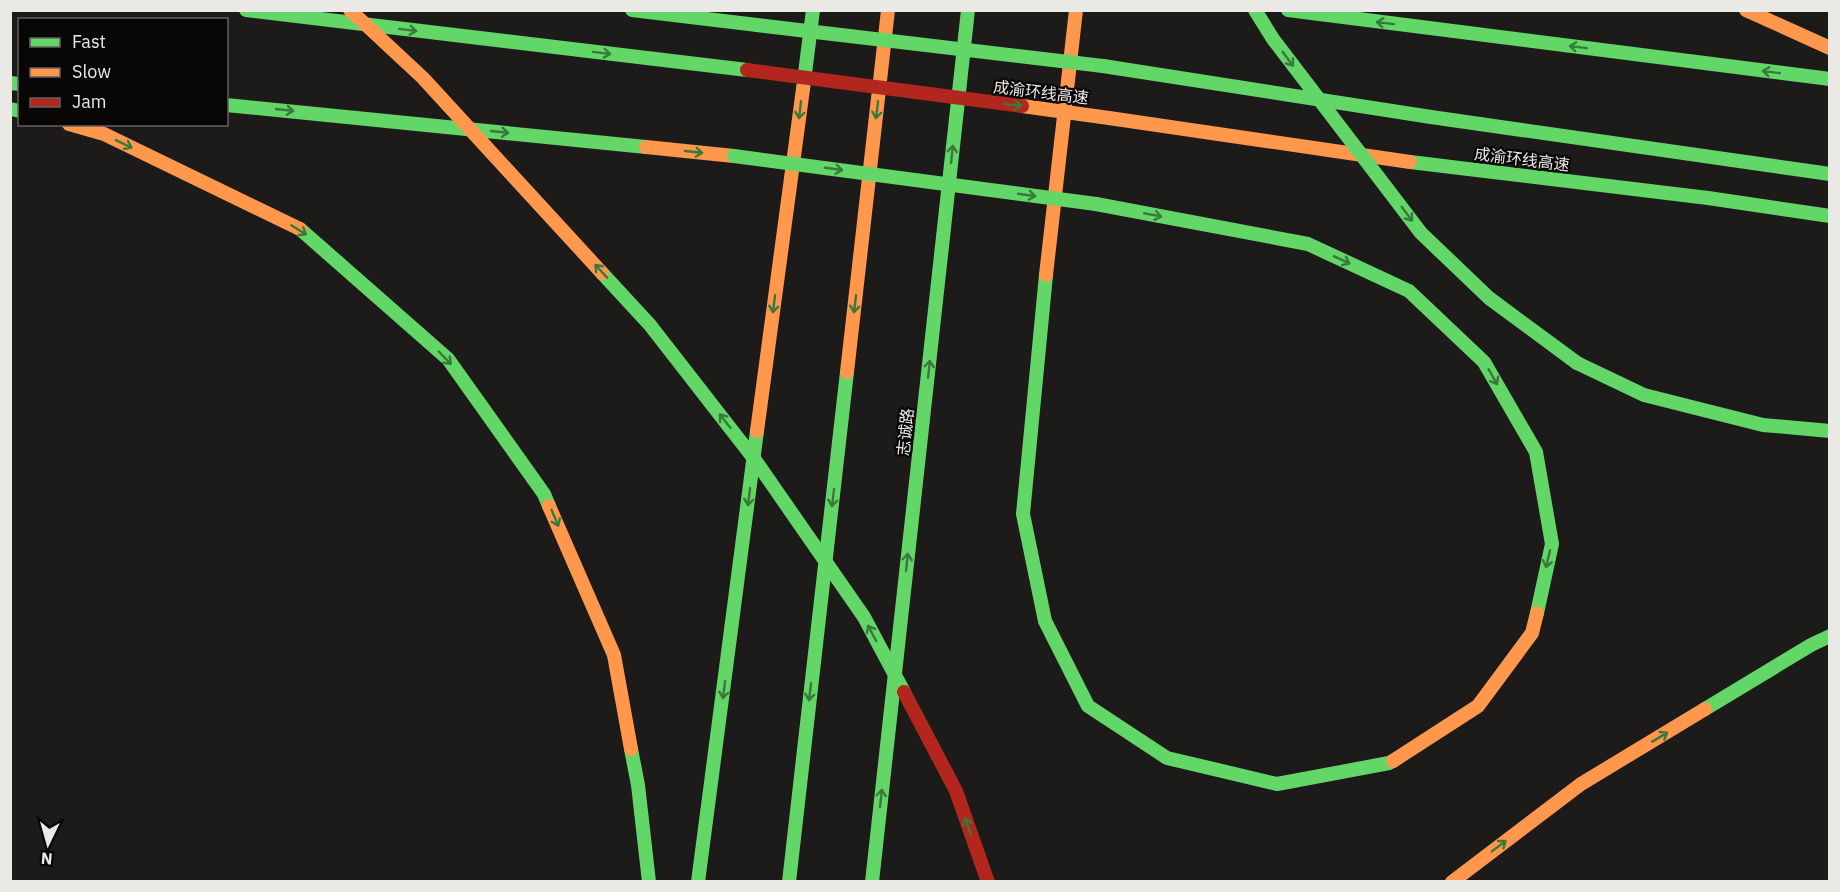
<svg xmlns="http://www.w3.org/2000/svg" width="1840" height="892" font-family="'IBM Plex Sans','Noto Sans SC',sans-serif">
<style>
.lines{fill:none;stroke-linecap:round;stroke-linejoin:round}
.fast{stroke:#63d668;stroke-width:14}
.slow{stroke:#ff974d;stroke-width:14}
.fast-bridge{stroke:#63d668;stroke-width:14}
.slow-bridge{stroke:#ff974d;stroke-width:14}
.jam-bridge{stroke:#b3261e;stroke-width:14}
.oneway{stroke:#3a793c}
.labels{text-anchor:middle;dominant-baseline:central;stroke-width:4.5;stroke-linejoin:round;paint-order:stroke}
.street-label{font-size:16px;fill:#eae9e6;stroke:#080706}
</style>
<rect width="100%" height="100%" fill="#1d1b19"/>
<g class="lines">
<!-- fast -->
<path class="fast" d="M 246,10 L 747,70
M 632,10 L 757,25
M 1288,10 L 1830,79
M 1103,66 L 1431,117 L 1830,174
M 10,83 L 20,84
M 803,89 L 813,10
M 226,105 L 646,147
M 10,109 L 20,111
M 1410,162 L 1708,198 L 1830,216
M 1096,204 L 1308,244 L 1409,291 L 1484,362 L 1536,452 L 1552,544 L 1537,613
M 300,229 L 448,359 L 544,494 L 549,506
M 1046,275 L 1023,514 L 1045,621 L 1088,706 L 1167,758 L 1277,784 L 1389,763 L 1393,761
M 1577,363 L 1644,395 L 1763,425 L 1830,431
M 1705,709 L 1811,645 L 1830,636
M 631,749 L 638,785 L 649,882
M 698,882 L 757,431
M 789,882 L 847,372
M 872,882 L 968,10"/>
<!-- slow -->
<path class="slow" d="M 1746,10 L 1830,48
M 1109,118 L 1410,162
M 69,124 L 104,134 L 300,229
M 646,147 L 734,156
M 1046,275 L 1076,10
M 847,372 L 888,10
M 757,431 L 803,89
M 549,506 L 614,655 L 631,749
M 1393,761 L 1478,706 L 1532,633 L 1537,613
M 1452,882 L 1581,784 L 1705,709"/>
<!-- fast-bridge -->
<path class="fast-bridge" d="M 1255,10 L 1273,39 L 1421,233 L 1489,298 L 1577,363
M 757,25 L 1103,66
M 734,156 L 1096,204
M 602,273 L 650,325 L 755,460 L 864,617 L 904,692"/>
<!-- slow-bridge -->
<path class="slow-bridge" d="M 350,10 L 423,78 L 602,273
M 1022,106 L 1109,118"/>
<!-- jam-bridge -->
<path class="jam-bridge" d="M 747,70 L 1022,106
M 904,692 L 956,791 L 988,882"/>
</g>
<!-- one-way arrows -->
<defs><path id="oneway-shaft" d="M-6 0H5M1.5-3L5.5 0L1.5 3" fill="none" stroke-width="1.6" stroke-linecap="round" stroke-linejoin="round" transform="scale(1.5)"/></defs>
<g class="oneway">
<use href="#oneway-shaft" transform="translate(1385 23) rotate(-173)"/>
<use href="#oneway-shaft" transform="translate(408 30) rotate(7)"/>
<use href="#oneway-shaft" transform="translate(1578 47) rotate(-173)"/>
<use href="#oneway-shaft" transform="translate(602 53) rotate(7)"/>
<use href="#oneway-shaft" transform="translate(1288 59) rotate(53)"/>
<use href="#oneway-shaft" transform="translate(1771 72) rotate(-173)"/>
<use href="#oneway-shaft" transform="translate(1013 105) rotate(7)"/>
<use href="#oneway-shaft" transform="translate(285 110) rotate(6)"/>
<use href="#oneway-shaft" transform="translate(800 110) rotate(97)"/>
<use href="#oneway-shaft" transform="translate(877 110) rotate(97)"/>
<use href="#oneway-shaft" transform="translate(500 132) rotate(6)"/>
<use href="#oneway-shaft" transform="translate(124 144) rotate(26)"/>
<use href="#oneway-shaft" transform="translate(694 152) rotate(6)"/>
<use href="#oneway-shaft" transform="translate(952 154) rotate(-84)"/>
<use href="#oneway-shaft" transform="translate(834 169) rotate(8)"/>
<use href="#oneway-shaft" transform="translate(1027 195) rotate(8)"/>
<use href="#oneway-shaft" transform="translate(1407 214) rotate(53)"/>
<use href="#oneway-shaft" transform="translate(1153 215) rotate(11)"/>
<use href="#oneway-shaft" transform="translate(299 230) rotate(32)"/>
<use href="#oneway-shaft" transform="translate(1342 260) rotate(25)"/>
<use href="#oneway-shaft" transform="translate(601 271) rotate(-133)"/>
<use href="#oneway-shaft" transform="translate(774 304) rotate(97)"/>
<use href="#oneway-shaft" transform="translate(855 304) rotate(97)"/>
<use href="#oneway-shaft" transform="translate(445 358) rotate(46)"/>
<use href="#oneway-shaft" transform="translate(929 369) rotate(-84)"/>
<use href="#oneway-shaft" transform="translate(1493 377) rotate(60)"/>
<use href="#oneway-shaft" transform="translate(725 421) rotate(-128)"/>
<use href="#oneway-shaft" transform="translate(749 497) rotate(97)"/>
<use href="#oneway-shaft" transform="translate(833 498) rotate(97)"/>
<use href="#oneway-shaft" transform="translate(555 518) rotate(67)"/>
<use href="#oneway-shaft" transform="translate(1548 559) rotate(103)"/>
<use href="#oneway-shaft" transform="translate(907 562) rotate(-84)"/>
<use href="#oneway-shaft" transform="translate(872 633) rotate(-118)"/>
<use href="#oneway-shaft" transform="translate(724 690) rotate(97)"/>
<use href="#oneway-shaft" transform="translate(810 692) rotate(97)"/>
<use href="#oneway-shaft" transform="translate(1660 737) rotate(-31)"/>
<use href="#oneway-shaft" transform="translate(881 798) rotate(-84)"/>
<use href="#oneway-shaft" transform="translate(968 826) rotate(-109)"/>
<use href="#oneway-shaft" transform="translate(1499 846) rotate(-37)"/>
</g>
<g class="labels">
<!-- street labels -->
<g class="street-label">
<text transform="translate(1041 92) rotate(7)">成渝环线高速</text>
<text transform="translate(1522 159) rotate(7)">成渝环线高速</text>
<text transform="translate(905 432) rotate(-84)">志诚路</text>
</g>
</g>
<!-- border -->
<rect width="1840" height="892" fill="none" stroke="#eae9e6" stroke-width="24"/>
<!-- legend -->
<rect x="18" y="18" width="210" height="108" fill="#080706" stroke="#626160" stroke-width="1.5"/>
<rect x="30" y="38" width="30" height="9" fill="#63d668" stroke="#626160" stroke-width="1.5"/>
<text x="72" y="48" font-size="18" fill="#eae9e6">Fast</text>
<rect x="30" y="68" width="30" height="9" fill="#ff974d" stroke="#626160" stroke-width="1.5"/>
<text x="72" y="78" font-size="18" fill="#eae9e6">Slow</text>
<rect x="30" y="98" width="30" height="9" fill="#b3261e" stroke="#626160" stroke-width="1.5"/>
<text x="72" y="108" font-size="18" fill="#eae9e6">Jam</text>
<!-- north arrow -->
<g transform="translate(48 844) rotate(185)" stroke="#080706" stroke-width="4.5" paint-order="stroke">
<path d="M0-4.5L10 22L0 15L-10 22Z" fill="#eae9e6"/>
<text y="-9" font-size="16" font-weight="bold" text-anchor="middle" fill="#eae9e6">N</text>
</g>
</svg>
